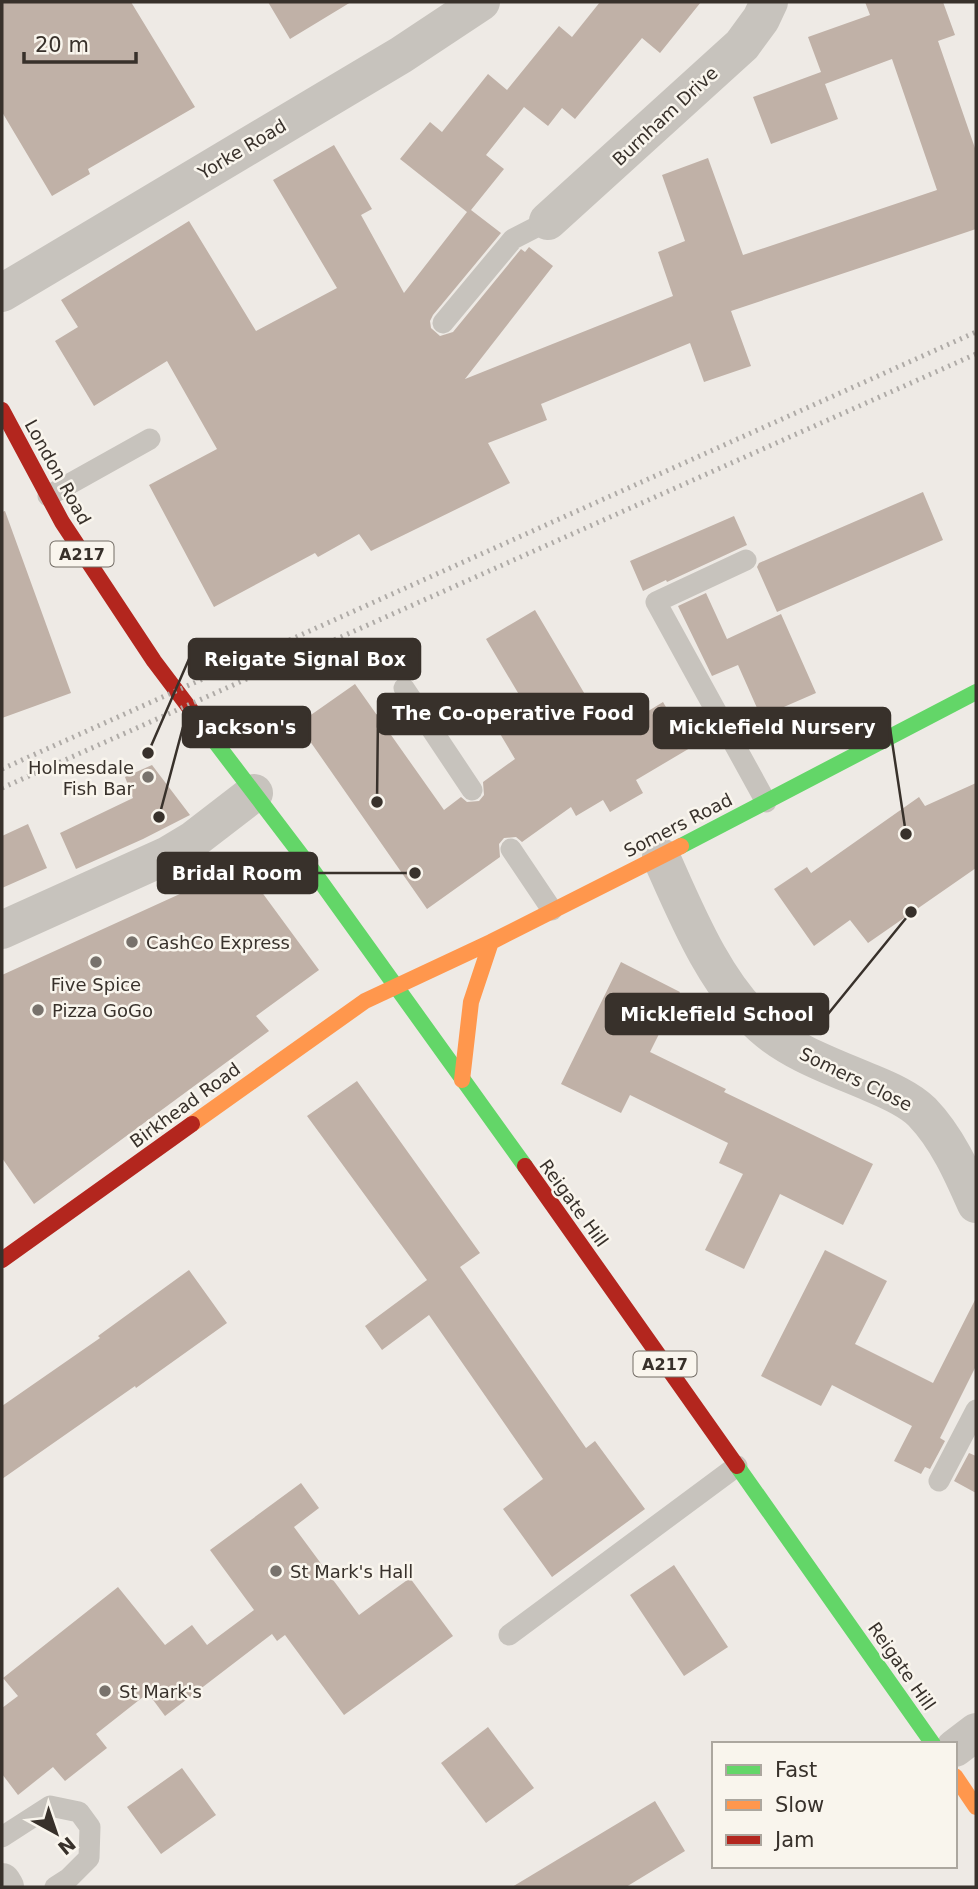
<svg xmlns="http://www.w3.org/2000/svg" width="978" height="1889" font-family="'DejaVu Sans',sans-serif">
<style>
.building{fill:#c0b1a7}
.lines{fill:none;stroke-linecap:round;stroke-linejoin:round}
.lane{stroke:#c7c3bd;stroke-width:21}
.street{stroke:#c7c3bd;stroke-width:38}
.fast{stroke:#63d668;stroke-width:16}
.slow{stroke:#ff974d;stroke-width:16}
.jam{stroke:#b3261e;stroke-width:16}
.rail{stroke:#afaba7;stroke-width:5;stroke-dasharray:2 5;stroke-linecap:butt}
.poi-dot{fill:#78726c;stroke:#f9f5ed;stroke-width:2.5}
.labels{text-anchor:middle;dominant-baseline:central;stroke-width:5;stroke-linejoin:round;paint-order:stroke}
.shield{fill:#f9f5ed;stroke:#726c65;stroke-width:2}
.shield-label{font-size:16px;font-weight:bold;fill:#38312b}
.street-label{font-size:18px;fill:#38312b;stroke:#f9f5ed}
.poi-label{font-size:18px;fill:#38312b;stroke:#f9f5ed;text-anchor:start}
.leader{fill:none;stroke:#38312b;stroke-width:2.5}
.callout-dot{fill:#38312b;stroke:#f9f5ed;stroke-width:2.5}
.callout{fill:#38312b;stroke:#38312b;stroke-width:2.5}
.callout-label{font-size:19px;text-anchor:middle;font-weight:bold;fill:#fff}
</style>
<rect width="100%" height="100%" fill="#eeeae5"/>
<!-- building -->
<path class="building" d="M 2,2 L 131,2 L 195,107 L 88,169 L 90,174 L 52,196 L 2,112 Z
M 268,2 L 351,2 L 290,39 Z
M 600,2 L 701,2 L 660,53 L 642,38 L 575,119 L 562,108 L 548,126 L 524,107 L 486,155 L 504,169 L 471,210 L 501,233 L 433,315 L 430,321 L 431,328 L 440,336 L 453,332 L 521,249 L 525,252 L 529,247 L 553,266 L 465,379 L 673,296 L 658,252 L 685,241 L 662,175 L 708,158 L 743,255 L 937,190 L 892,59 L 825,84 L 838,119 L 771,144 L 753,97 L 821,72 L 808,37 L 870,15 L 865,2 L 943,2 L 955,35 L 938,41 L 976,151 L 976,229 L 731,311 L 751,366 L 704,382 L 690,343 L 541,404 L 547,420 L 488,443 L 510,483 L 371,551 L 359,534 L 318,557 L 315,553 L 214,607 L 149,485 L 217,449 L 167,361 L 94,406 L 55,341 L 78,327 L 61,300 L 189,221 L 256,331 L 337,288 L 273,180 L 334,145 L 372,209 L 361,215 L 404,293 L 467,212 L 400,159 L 430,122 L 442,132 L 488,74 L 507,90 L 559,26 L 572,37 Z
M 923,492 L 943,540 L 777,612 L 757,567 L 759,563 Z
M 5,511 L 71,693 L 2,718 L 2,512 Z
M 734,516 L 747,545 L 667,582 L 666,580 L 643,591 L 630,561 Z
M 706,593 L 727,639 L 781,614 L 816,693 L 761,717 L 738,665 L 712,676 L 678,606 Z
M 535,610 L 609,735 L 663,702 L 690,748 L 636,780 L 643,793 L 610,812 L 603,800 L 576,816 L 571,807 L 522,842 L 516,837 L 504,838 L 499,844 L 500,857 L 427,909 L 298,724 L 355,684 L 444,810 L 461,797 L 467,802 L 479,801 L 484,795 L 483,782 L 515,759 L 496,727 L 527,708 L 486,639 Z
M 152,765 L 190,815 L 143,839 L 76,869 L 60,833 L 133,798 L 125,777 Z
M 976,783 L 976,868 L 868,943 L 850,920 L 814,946 L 774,889 L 807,867 L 811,873 L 919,797 L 925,806 Z
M 28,824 L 47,868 L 2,888 L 2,836 Z
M 244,855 L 267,886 L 261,891 L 319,970 L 256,1016 L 269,1031 L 34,1204 L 2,1158 L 2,975 L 182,893 L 218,867 L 222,871 Z
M 621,962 L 680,992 L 650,1052 L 726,1089 L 724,1092 L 873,1164 L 843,1225 L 780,1194 L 744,1269 L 705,1250 L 743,1174 L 719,1163 L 728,1143 L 630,1095 L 621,1113 L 561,1084 Z
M 357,1081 L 480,1253 L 460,1267 L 586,1448 L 595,1441 L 645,1509 L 552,1577 L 503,1509 L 543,1479 L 429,1315 L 382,1350 L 365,1326 L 427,1280 L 307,1116 Z
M 825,1250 L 887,1281 L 855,1344 L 933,1383 L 976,1298 L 976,1366 L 940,1438 L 945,1441 L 930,1469 L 925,1467 L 921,1474 L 894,1461 L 912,1426 L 832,1385 L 821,1406 L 761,1376 Z
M 189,1270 L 227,1323 L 136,1388 L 135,1386 L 2,1479 L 2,1406 L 100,1338 L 98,1336 Z
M 969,1453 L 976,1456 L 976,1493 L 954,1481 Z
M 301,1483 L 319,1508 L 294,1527 L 359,1615 L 410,1578 L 453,1636 L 344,1715 L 285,1635 L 277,1641 L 272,1634 L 165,1716 L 148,1693 L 96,1734 L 107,1748 L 65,1781 L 53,1767 L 18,1795 L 2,1774 L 2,1708 L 18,1696 L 3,1678 L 118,1587 L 165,1645 L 192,1625 L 207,1645 L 254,1610 L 210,1550 Z
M 674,1565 L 728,1647 L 684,1676 L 630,1595 Z
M 488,1727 L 534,1788 L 486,1823 L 441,1763 Z
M 182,1768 L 216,1815 L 161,1854 L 127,1807 Z
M 655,1801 L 685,1851 L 626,1887 L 512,1887 Z"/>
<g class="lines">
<!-- lane -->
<path class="lane" d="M 443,323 L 513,239 L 548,221
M 48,496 L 150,439
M 746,560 L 656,602 L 766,802
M 404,688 L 472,790
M 511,849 L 552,910
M 939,1481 L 976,1410
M 509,1635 L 737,1466
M 2,1837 L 50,1806 L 79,1812 L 90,1827 L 89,1858 L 69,1878 L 55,1887"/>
<!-- street -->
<path class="street" d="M 548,221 L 742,45 L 761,19 L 769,2
M 2,293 L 401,55 L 481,2
M 661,857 C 686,913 715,985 762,1026 C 792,1053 834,1067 871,1083 C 888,1090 909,1099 922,1112 C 947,1138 962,1172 976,1204
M 2,930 L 168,855 L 193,840 L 254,793
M 955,1748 L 976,1732
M 2,1882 L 5,1887"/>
<!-- fast -->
<path class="fast" d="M 197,718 L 308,864 L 525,1166
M 681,846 L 976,692
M 737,1466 L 933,1744"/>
<!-- slow -->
<path class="slow" d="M 462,1080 L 471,1002 L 491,942
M 192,1124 L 365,1001 L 491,942 L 681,846
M 955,1776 L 976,1807"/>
<!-- jam -->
<path class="jam" d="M 2,410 L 62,522 L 154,661 L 197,718
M 525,1166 L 737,1466
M 2,1260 L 192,1124"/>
<!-- rail -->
<path class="rail" d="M 2,769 L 976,332
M 2,788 L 976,354"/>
</g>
<!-- markers -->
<g class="poi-dot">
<circle cx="148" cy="777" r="7"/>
<circle cx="132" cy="942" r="7"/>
<circle cx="96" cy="962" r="7"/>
<circle cx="38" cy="1010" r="7"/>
<circle cx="276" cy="1571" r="7"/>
<circle cx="105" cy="1691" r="7"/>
</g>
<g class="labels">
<!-- shield labels -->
<g class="shield">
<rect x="50.5" y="541.5" width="63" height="25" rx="5"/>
<rect x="633.5" y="1351.5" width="63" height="25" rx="5"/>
</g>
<g class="shield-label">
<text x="82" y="554">A217</text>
<text x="665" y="1364">A217</text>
</g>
<!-- street labels -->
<g class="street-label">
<text transform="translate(665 116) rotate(-43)">Burnham Drive</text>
<text transform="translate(242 149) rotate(-31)">Yorke Road</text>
<text transform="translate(58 472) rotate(61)">London Road</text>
<text transform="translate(678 825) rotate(-27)">Somers Road</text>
<text transform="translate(856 1079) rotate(26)">Somers Close</text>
<text transform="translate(185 1105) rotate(-36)">Birkhead Road</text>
<text transform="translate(574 1203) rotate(54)">Reigate Hill</text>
<text transform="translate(902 1666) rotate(55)">Reigate Hill</text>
</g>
<!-- poi labels -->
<g class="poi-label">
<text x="134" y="767" text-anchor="end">Holmesdale<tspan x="134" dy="21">Fish Bar</tspan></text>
<text x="146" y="942">CashCo Express</text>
<text x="96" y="984" text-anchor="middle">Five Spice</text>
<text x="52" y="1010">Pizza GoGo</text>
<text x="290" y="1571">St Mark's Hall</text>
<text x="119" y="1691">St Mark's</text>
</g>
</g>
<!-- callouts -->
<path class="leader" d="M148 753L189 659M377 802L378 714M159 817L183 727M906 834L890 728M415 873L317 873M911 912L828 1014"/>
<g class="callout-dot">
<circle cx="148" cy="753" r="7"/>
<circle cx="377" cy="802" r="7"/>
<circle cx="159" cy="817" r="7"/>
<circle cx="906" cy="834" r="7"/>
<circle cx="415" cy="873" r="7"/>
<circle cx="911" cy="912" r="7"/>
</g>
<g class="callout">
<rect x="189" y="639" width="231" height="40" rx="7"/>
<rect x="378" y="694" width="270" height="40" rx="7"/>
<rect x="183" y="707" width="127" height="40" rx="7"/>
<rect x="654" y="708" width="236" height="40" rx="7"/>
<rect x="158" y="853" width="159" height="40" rx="7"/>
<rect x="606" y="994" width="222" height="40" rx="7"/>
</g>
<g class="callout-label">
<text x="305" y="666">Reigate Signal Box</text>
<text x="513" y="720">The Co-operative Food</text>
<text x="247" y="734">Jackson's</text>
<text x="772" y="734">Micklefield Nursery</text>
<text x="237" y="880">Bridal Room</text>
<text x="717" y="1021">Micklefield School</text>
</g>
<!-- border -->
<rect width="978" height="1889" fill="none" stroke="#38312b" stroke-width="7"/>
<!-- legend -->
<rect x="712" y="1742" width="245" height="126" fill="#f9f5ed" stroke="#aca79f" stroke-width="2"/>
<rect x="726" y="1765" width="35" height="10" fill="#63d668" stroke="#aca79f" stroke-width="2"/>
<text x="775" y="1777" font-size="21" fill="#38312b">Fast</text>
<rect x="726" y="1800" width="35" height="10" fill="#ff974d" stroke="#aca79f" stroke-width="2"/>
<text x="775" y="1812" font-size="21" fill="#38312b">Slow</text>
<rect x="726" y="1835" width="35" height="10" fill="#b3261e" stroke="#aca79f" stroke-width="2"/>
<text x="775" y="1847" font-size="21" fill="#38312b">Jam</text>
<!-- north arrow -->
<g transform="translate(56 1833) rotate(140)" stroke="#f9f5ed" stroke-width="5" paint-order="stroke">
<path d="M0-5L12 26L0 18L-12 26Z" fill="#38312b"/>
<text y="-10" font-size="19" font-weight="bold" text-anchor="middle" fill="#38312b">N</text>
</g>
<!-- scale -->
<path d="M24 52v10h112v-10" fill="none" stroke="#38312b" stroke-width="3.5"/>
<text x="35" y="52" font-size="21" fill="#38312b" stroke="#f9f5ed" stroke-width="5" paint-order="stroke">20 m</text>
</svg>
